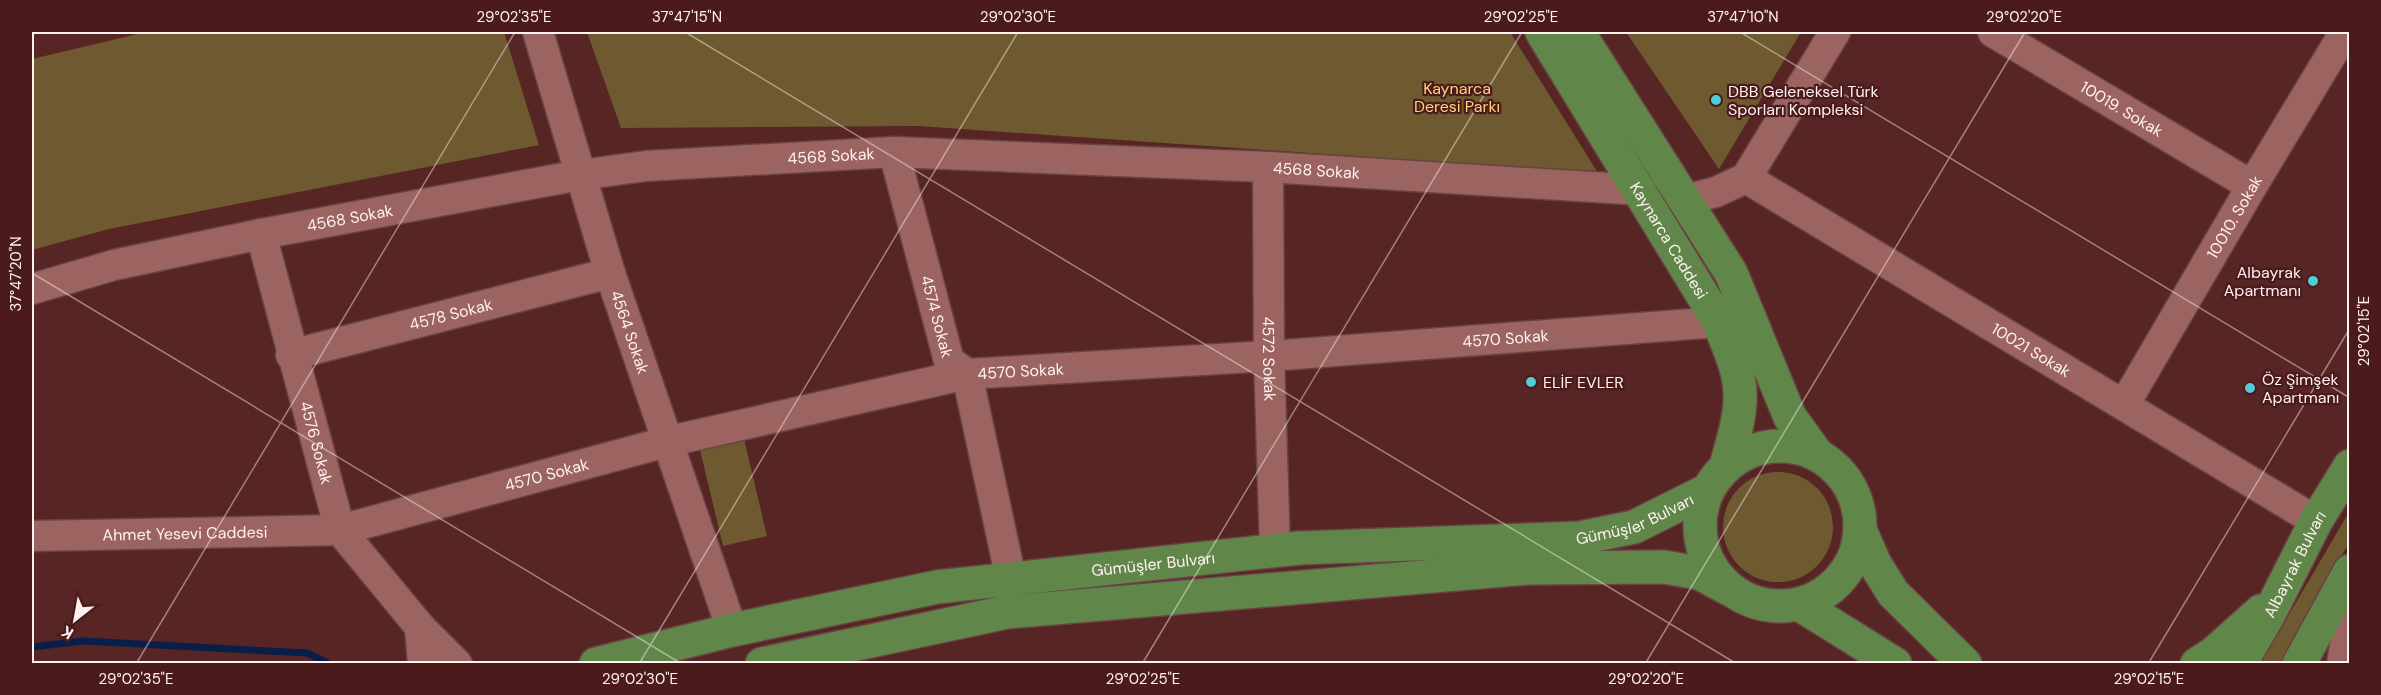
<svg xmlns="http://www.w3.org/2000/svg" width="2381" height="695" font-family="'DM Sans',sans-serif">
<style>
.green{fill:#6e5930}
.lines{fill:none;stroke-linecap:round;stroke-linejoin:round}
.stream{stroke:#0a1e4a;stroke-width:7}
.minor-casing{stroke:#694243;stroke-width:33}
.major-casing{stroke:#694243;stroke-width:36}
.minor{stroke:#9b6461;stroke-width:30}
.major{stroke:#608749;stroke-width:33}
.ticks{fill:none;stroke:#fff1f0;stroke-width:1.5;stroke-opacity:0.45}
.poi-dot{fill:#52ccd6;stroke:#4a1b1a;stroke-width:2}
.labels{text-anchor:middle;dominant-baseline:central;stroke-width:4.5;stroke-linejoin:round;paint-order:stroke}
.park-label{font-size:16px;fill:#ffd37d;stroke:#4a1b1a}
.poi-label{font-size:16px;fill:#fff1f0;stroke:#4a1b1a;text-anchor:start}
.street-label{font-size:16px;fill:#fff1f0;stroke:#4a1b1a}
.neatline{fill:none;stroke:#fff1f0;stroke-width:2}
.ticks-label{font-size:15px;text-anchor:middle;fill:#fff1f0}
</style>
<rect width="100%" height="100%" fill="#562524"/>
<!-- green -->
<path class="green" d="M 146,32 L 504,32 L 539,145 L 109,229 L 32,250 L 32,59 Z
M 587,32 L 1510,32 L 1598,173 L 918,126 L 621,128 Z
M 1626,32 L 1801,32 L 1719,169 Z
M 744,439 L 767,536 L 723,546 L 700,450 Z
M1723 527a55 55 0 1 1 110 0a55 55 0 1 1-110 0Z
M 2349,512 L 2349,543 L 2280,663 L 2260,664 Z"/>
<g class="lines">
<!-- stream -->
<path class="stream" d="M 32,647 L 83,641 L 307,653 L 329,664"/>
<!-- minor casing -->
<g class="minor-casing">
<g id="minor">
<path id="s1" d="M 538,32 L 610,273 L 732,630"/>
<path id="s2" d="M 1993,32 L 2252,186"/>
<path id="s3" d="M 894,152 L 949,361 L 967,374 L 1011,579"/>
<path id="s4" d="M 1268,167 L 1269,356 L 1275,551"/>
<path id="s5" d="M 1746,178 L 2316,521"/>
<path d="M 1684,200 L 1716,192 L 1746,178 L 1835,32"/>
<path id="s6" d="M 261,234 L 340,530 L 420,627 L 457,664"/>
<path id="s7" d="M 32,289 L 114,265 L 261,234 L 580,175 L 646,166 L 894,152 L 1268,167 L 1641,190"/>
<path id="s8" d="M 291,355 L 610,273"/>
<path id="s9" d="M 2124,405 L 2252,186 L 2345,32"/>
<path id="s10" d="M 32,536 L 340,530 L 670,441 L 967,374 L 1269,356 L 1719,322"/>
<path d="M 420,627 L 423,664"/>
<path d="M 2342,664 L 2350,615"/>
</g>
</g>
<!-- major casing -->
<g class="major-casing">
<g id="major">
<path id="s11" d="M 1542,32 L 1719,322 C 1727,344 1740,370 1740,393 C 1741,418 1732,443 1726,466"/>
<path d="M 1578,32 L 1731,273 L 1790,417 L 1816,453"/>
<circle cx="1780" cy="526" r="80"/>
<path d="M 1860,530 L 1875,564 L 1893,593 L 1965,664"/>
<path d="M 1799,604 L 1895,664"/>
<path id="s12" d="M 596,664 L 732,630 L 937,587 L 1299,548 L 1580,538 L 1634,527 L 1708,490"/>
<path d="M 762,664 L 1007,612 L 1529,568 L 1664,567 L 1699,573 L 1729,589"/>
<path d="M 2197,664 L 2214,653 L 2261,611"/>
<path id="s13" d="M 2240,664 L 2268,616 L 2316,521 L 2350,466"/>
<path d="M 2299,664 L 2350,571"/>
</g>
</g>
<!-- minor -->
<use href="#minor" class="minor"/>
<!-- major -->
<use href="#major" class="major"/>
</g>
<!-- ticks -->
<path class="ticks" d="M 685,32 L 1737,664M 1740,32 L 2350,398M 32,273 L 682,664M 136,664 L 515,32M 639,664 L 1018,32M 1142,664 L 1522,32M 1645,664 L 2025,32M 2148,664 L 2350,328"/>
<!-- markers -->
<g class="poi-dot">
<circle cx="1716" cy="100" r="6"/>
<circle cx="2313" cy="281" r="6"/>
<circle cx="1531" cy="382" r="6"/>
<circle cx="2250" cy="388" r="6"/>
</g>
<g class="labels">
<!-- park labels -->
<g class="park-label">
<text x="1457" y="88">Kaynarca<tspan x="1457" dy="18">Deresi Parkı</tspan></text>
</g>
<!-- poi labels -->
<g class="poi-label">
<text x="1728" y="91">DBB Geleneksel Türk<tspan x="1728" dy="18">Sporları Kompleksi</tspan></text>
<text x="2301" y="272" text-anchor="end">Albayrak<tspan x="2301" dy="18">Apartmanı</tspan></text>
<text x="2262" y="379">Öz Şimşek<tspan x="2262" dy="18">Apartmanı</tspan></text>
<text x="1543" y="382">ELİF EVLER</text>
</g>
<!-- street labels -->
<g class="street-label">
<text stroke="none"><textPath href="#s2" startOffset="150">10019. Sokak</textPath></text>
<text stroke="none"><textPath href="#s7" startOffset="812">4568 Sokak</textPath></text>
<text stroke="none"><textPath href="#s7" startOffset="1298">4568 Sokak</textPath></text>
<text stroke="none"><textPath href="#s9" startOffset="218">10010. Sokak</textPath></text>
<text stroke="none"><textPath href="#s7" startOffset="326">4568 Sokak</textPath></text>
<text stroke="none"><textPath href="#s11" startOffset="244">Kaynarca Caddesi</textPath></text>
<text stroke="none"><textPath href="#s8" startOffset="165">4578 Sokak</textPath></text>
<text stroke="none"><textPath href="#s3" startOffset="170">4574 Sokak</textPath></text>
<text stroke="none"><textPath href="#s1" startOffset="314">4564 Sokak</textPath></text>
<text stroke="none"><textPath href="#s10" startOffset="1494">4570 Sokak</textPath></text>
<text stroke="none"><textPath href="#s5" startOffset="333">10021 Sokak</textPath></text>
<text stroke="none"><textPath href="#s4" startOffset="192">4572 Sokak</textPath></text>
<text stroke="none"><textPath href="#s10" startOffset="1008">4570 Sokak</textPath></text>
<text stroke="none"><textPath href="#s6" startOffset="216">4576 Sokak</textPath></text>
<text stroke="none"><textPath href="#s10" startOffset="522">4570 Sokak</textPath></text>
<text stroke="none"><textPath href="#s12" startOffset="1053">Gümüşler Bulvarı</textPath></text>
<text stroke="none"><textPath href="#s10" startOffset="153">Ahmet Yesevi Caddesi</textPath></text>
<text stroke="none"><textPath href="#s12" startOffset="567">Gümüşler Bulvarı</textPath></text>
<text stroke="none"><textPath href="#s13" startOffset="114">Albayrak Bulvarı</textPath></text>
</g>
</g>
<!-- border -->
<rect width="2381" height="695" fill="none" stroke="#4a1b1a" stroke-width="66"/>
<!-- north arrow -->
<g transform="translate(75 620) rotate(211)" stroke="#4a1b1a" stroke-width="4.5" paint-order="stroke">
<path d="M0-4.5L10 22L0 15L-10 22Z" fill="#fff1f0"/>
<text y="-9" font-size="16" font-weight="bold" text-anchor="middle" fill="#fff1f0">K</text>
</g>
<rect x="33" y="33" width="2315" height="629" class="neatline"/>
<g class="ticks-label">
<text x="514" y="22">29°02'35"E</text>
<text x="687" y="22">37°47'15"N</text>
<text x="1018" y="22">29°02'30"E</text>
<text x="1521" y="22">29°02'25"E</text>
<text x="1743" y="22">37°47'10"N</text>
<text x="2024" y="22">29°02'20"E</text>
<text transform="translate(16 274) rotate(-90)" y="5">37°47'20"N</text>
<text transform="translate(2364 331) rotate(-90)" y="5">29°02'15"E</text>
<text x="136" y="684">29°02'35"E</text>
<text x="640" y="684">29°02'30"E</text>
<text x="1143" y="684">29°02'25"E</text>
<text x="1646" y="684">29°02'20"E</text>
<text x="2149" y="684">29°02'15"E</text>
</g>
</svg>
